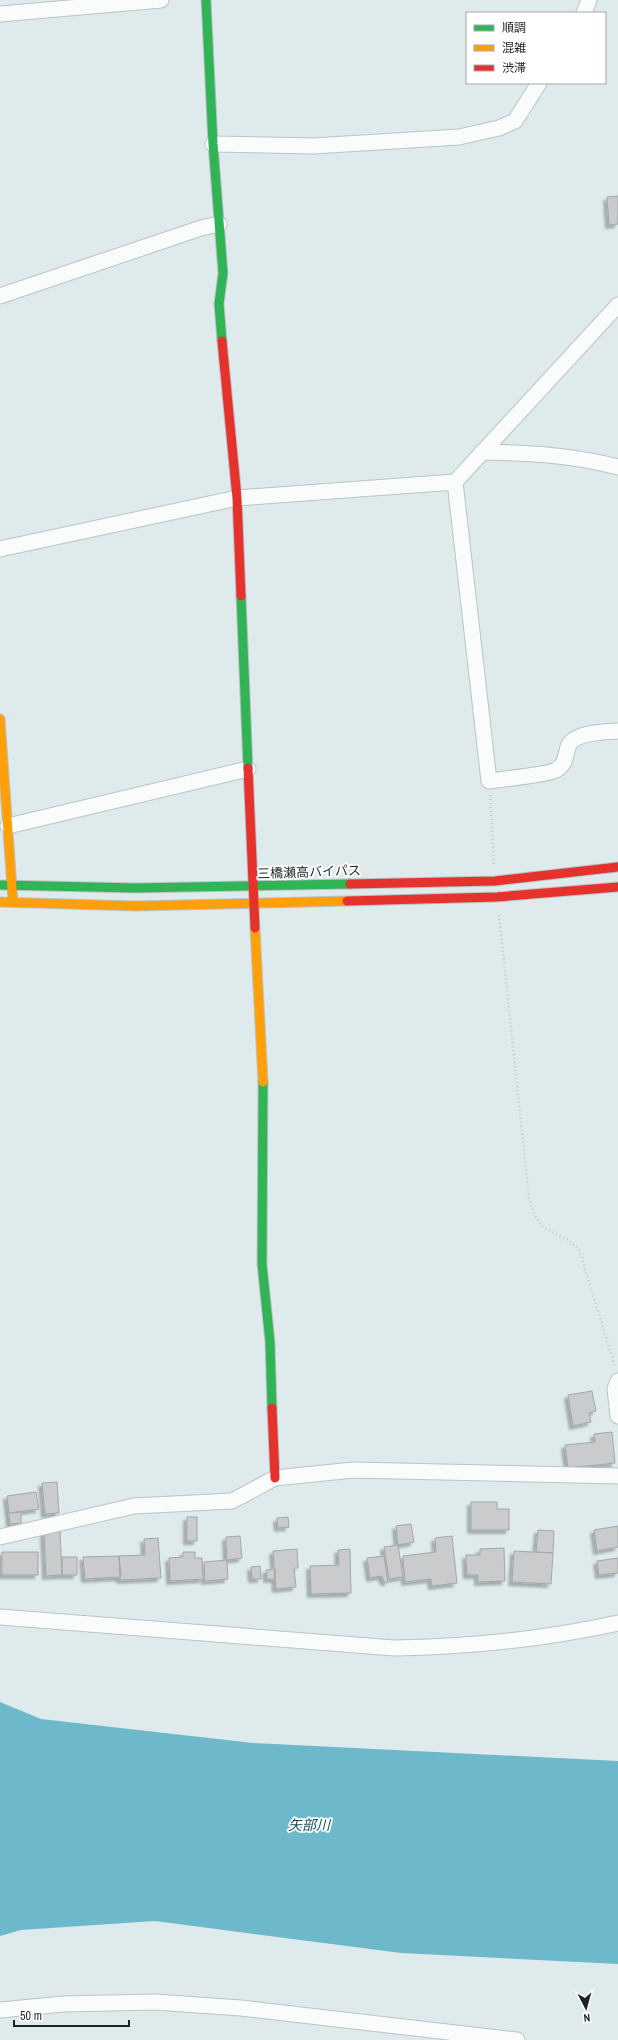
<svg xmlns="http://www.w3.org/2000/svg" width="618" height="2040" font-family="'Archivo Narrow','Noto Sans JP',sans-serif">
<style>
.water{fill:#6db9cb}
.building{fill:#c9cbcc;stroke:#a4a6a7;filter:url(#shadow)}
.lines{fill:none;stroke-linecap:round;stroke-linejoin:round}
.street-casing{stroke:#bac4c6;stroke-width:17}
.fast-casing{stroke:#bac4c6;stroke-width:11}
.slow-casing{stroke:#bac4c6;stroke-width:11}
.jam-casing{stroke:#bac4c6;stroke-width:11}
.path{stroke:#c5c8ca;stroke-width:2.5;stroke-dasharray:1 3;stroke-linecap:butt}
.street{stroke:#fafcfc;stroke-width:15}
.fast{stroke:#30b455;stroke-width:9}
.slow{stroke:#ff9f0a;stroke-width:9}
.jam{stroke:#e5322d;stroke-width:9}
.labels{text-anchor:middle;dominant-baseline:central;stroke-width:3.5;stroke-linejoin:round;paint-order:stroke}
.street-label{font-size:13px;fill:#1d2427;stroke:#fff}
.water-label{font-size:14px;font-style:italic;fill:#144f5c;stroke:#fff}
</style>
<defs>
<filter id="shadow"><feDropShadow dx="-3.5" dy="3.5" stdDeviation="1" flood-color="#0004"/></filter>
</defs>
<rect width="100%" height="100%" fill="#deeaec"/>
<!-- water -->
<path class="water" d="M 0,1702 L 41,1719 L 253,1743 L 618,1761 L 618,1964 L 401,1953 L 155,1921 L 21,1930 L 0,1936 Z"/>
<!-- building -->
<path class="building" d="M 618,196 L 618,224 L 609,225 L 607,197 Z
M 592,1391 L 596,1411 L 589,1413 L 591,1422 L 573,1426 L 568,1395 Z
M 612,1432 L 615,1463 L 568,1468 L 565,1445 L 595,1442 L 594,1434 Z
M 57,1482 L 59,1513 L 45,1514 L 42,1483 Z
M 36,1492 L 39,1509 L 9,1513 L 7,1496 Z
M 471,1502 L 497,1502 L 497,1509 L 509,1509 L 509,1530 L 471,1530 Z
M 21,1512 L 21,1523 L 10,1524 L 9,1513 Z
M 187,1517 L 197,1517 L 197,1541 L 187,1541 Z
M 288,1517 L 289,1527 L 278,1528 L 277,1518 Z
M 411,1524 L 414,1542 L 398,1545 L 396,1526 Z
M 618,1526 L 618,1547 L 597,1551 L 594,1530 Z
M 538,1530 L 554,1531 L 553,1553 L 536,1552 Z
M 44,1531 L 60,1531 L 62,1575 L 46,1576 Z
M 240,1536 L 242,1558 L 227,1560 L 226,1537 Z
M 452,1536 L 457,1583 L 432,1586 L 431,1579 L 405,1582 L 403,1556 L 436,1552 L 435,1538 Z
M 158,1538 L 161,1578 L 120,1580 L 119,1556 L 145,1555 L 144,1539 Z
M 398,1545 L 403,1577 L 389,1579 L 384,1547 Z
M 504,1548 L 505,1581 L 478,1582 L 478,1575 L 467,1575 L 466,1555 L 480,1555 L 480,1549 Z
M 297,1549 L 298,1568 L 294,1568 L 296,1587 L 276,1589 L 273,1551 Z
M 350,1549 L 351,1593 L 311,1594 L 310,1566 L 339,1565 L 338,1550 Z
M 514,1551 L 553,1553 L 551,1584 L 512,1582 Z
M 2,1552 L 38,1552 L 38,1575 L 2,1575 Z
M 183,1552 L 195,1552 L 195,1558 L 202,1558 L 203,1579 L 170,1581 L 169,1558 L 183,1557 Z
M 119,1556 L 121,1577 L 85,1579 L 83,1557 Z
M 384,1556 L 388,1582 L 384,1582 L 382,1576 L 370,1578 L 367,1558 Z
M 62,1557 L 77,1557 L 77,1575 L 62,1575 Z
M 618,1558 L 618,1573 L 599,1575 L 597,1561 Z
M 227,1560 L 228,1579 L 205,1581 L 204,1562 Z
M 260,1566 L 261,1579 L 252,1579 L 251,1567 Z
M 275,1569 L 275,1579 L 267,1579 L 266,1570 Z"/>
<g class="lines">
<!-- street casing -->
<g class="street-casing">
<path id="street" d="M 584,13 L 589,0
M 0,14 L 161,0
M 213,144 L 313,146 L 459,137 L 499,128 L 515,121 L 539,83
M 0,296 L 201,228 L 219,224
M 482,452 C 530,453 572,455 618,467
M 455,482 L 489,781 C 502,779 547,775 556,770 C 566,764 565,757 568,747 C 573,732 605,732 618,731
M 0,549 L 237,498 L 455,482 L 618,305
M 8,826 L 248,769
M 618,1381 L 615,1389 L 618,1416
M 0,1537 L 134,1506 L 232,1501 L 275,1478 L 353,1470 L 618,1476
M 0,1617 L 394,1648 C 469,1647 545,1639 618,1623
M 0,2010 L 63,2004 L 155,2002 L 241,2008 L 517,2040"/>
</g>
<!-- fast casing -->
<g class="fast-casing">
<path id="fast" d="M 206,0 L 213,144 L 223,273 L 219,304 L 222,341
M 241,596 L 248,768
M 0,885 L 136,888 L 350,884
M 263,1082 L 262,1264 L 270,1342 L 272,1408"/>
</g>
<!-- slow casing -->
<g class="slow-casing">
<path id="slow" d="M 0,719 L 13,902
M 0,902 L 135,906 L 347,901
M 255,928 L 263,1082"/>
</g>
<!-- jam casing -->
<g class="jam-casing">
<path id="jam" d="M 222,341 L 237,498 L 241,596
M 248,768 L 255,928
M 350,884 L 495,881 L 618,867
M 347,901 L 497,897 L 618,887
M 272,1408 L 275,1478"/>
</g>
<!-- path -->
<path class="path" d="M 490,795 L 494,864
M 499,915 L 529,1198 L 535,1216 L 543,1227 L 568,1240 L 579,1249 L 615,1367"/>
<!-- street -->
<use href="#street" class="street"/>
<!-- fast -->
<use href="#fast" class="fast"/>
<!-- slow -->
<use href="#slow" class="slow"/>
<!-- jam -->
<use href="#jam" class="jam"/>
</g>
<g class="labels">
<!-- street labels -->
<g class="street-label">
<text transform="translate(309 872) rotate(-2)">三橋瀬高バイパス</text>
</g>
<!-- water labels -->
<g class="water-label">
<text x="309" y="1825">矢部川</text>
</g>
</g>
<!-- legend -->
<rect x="466" y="12" width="140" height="72" fill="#ffffff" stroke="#a5a7a9"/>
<rect x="474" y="25" width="20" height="6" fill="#30b455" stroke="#a5a7a9"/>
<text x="502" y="32" font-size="12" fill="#1d2427">順調</text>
<rect x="474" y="45" width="20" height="6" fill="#ff9f0a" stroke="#a5a7a9"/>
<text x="502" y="52" font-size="12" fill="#1d2427">混雑</text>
<rect x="474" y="65" width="20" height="6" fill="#e5322d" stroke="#a5a7a9"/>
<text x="502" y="72" font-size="12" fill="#1d2427">渋滞</text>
<!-- north arrow -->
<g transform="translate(586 2008) rotate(174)" stroke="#ffffff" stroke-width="3" paint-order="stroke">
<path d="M0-3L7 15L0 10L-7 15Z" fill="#1d2427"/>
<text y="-6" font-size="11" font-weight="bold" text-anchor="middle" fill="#1d2427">N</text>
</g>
<!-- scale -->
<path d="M14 2020v6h115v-6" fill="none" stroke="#1d2427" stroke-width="2"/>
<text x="20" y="2020" font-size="12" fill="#1d2427" stroke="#ffffff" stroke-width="3" paint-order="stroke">50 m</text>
</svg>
